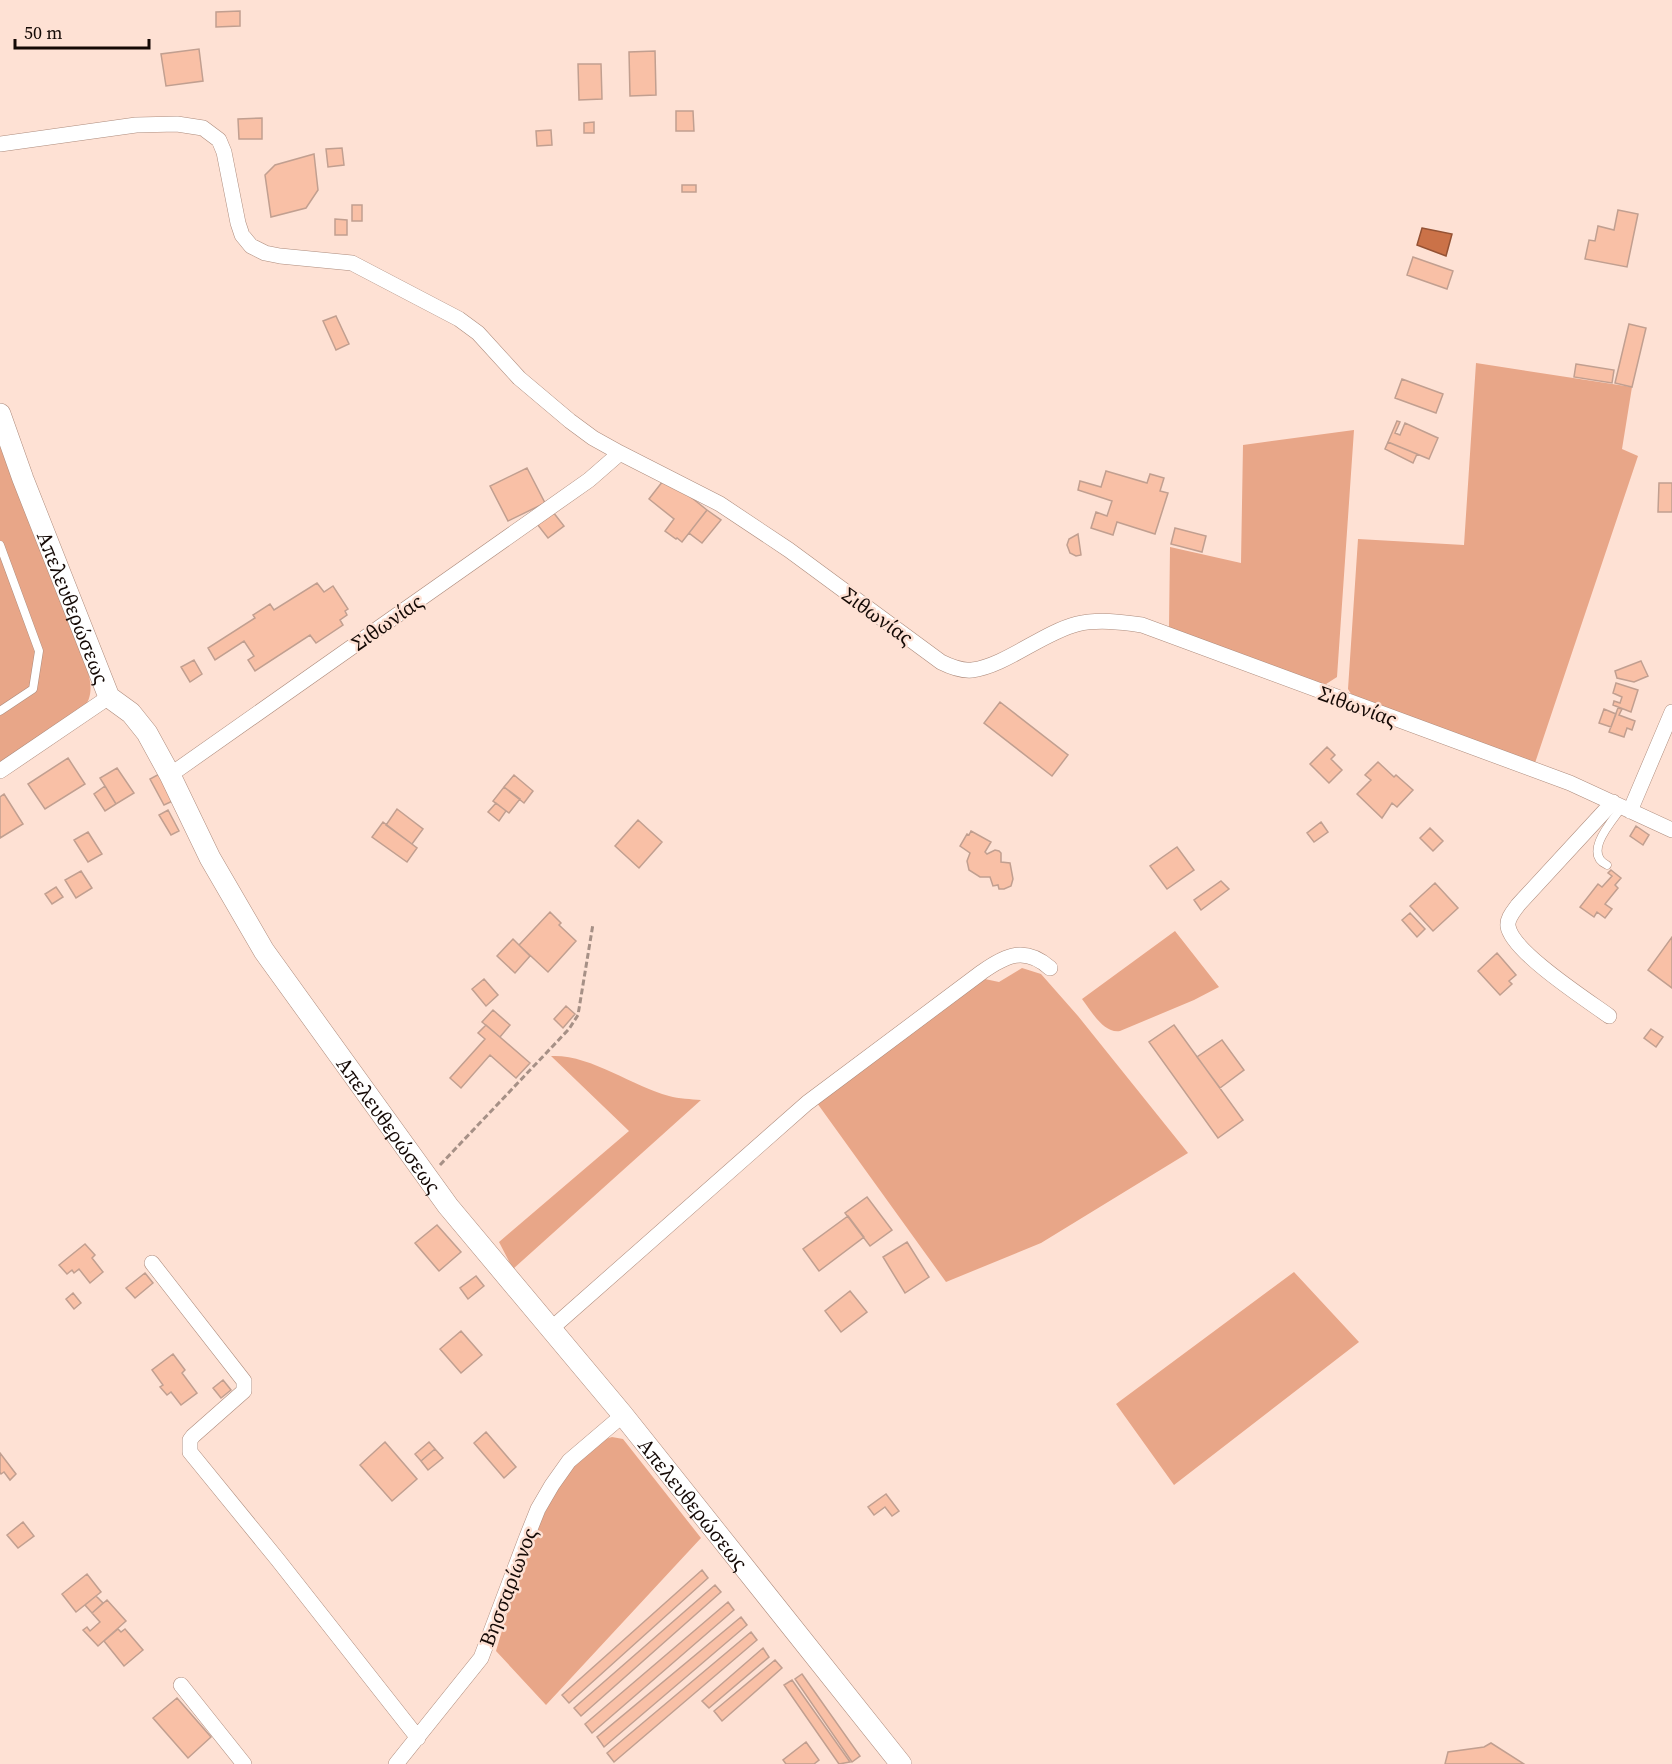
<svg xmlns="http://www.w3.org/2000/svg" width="1672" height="1764" font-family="'Source Serif 4',serif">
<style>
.green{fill:#e8a688}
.water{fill:#cb7248;stroke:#945234;stroke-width:1.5}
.building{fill:#f9c0a6;stroke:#c19f90;stroke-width:1.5}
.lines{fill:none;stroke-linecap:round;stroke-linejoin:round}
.lane-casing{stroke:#ad8b7c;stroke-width:9}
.street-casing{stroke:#ad8b7c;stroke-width:16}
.secondary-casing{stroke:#ad8b7c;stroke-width:22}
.path{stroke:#a69086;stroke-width:3;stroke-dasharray:6 3;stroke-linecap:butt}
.lane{stroke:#fff;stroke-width:8}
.street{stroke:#fff;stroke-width:15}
.secondary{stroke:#fff;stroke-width:21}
.labels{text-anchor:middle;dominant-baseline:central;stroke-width:5;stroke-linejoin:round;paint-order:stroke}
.street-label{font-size:21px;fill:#140905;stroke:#fee1d4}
</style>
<rect width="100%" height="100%" fill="#fee1d4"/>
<!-- green -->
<path class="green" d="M 1476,363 L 1632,387 L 1622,449 L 1638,456 L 1535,763 L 1353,697 L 1348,689 L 1358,539 L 1464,545 Z
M 1354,430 L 1337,677 L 1323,686 L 1169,627 L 1170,547 L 1241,563 L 1243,445 Z
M 0,442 L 43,558 L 88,672 C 92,686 92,698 83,709 L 0,762 Z
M 1175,931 L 1219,987 L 1194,1000 L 1120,1031 C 1104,1034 1091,1011 1082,999 Z
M 1022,968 L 1041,974 L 1078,1016 L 1188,1153 L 1041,1243 L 946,1282 L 817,1103 L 980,978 L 999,982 Z
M 551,1056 C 590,1054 632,1086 669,1096 C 679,1099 691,1099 701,1100 L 513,1269 L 499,1242 L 629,1131 Z
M 1294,1272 L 1359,1342 L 1174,1485 L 1116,1404 Z
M 612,1437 L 623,1439 L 701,1538 L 546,1705 L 496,1651 C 512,1597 552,1451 612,1437 Z"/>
<!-- water -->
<path class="water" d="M 1422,228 L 1452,234 L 1446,256 L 1417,245 Z"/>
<!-- building -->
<path class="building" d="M 240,11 L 240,26 L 216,27 L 216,12 Z
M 199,49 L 203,81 L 166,86 L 161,54 Z
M 655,51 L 656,95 L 630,96 L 629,52 Z
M 578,64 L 601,64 L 602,99 L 579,100 Z
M 676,111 L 693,111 L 694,131 L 676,131 Z
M 262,118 L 262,139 L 239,139 L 238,119 Z
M 594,122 L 594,133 L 584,133 L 584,123 Z
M 551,130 L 552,145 L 537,146 L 536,131 Z
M 342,148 L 344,165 L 328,167 L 326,149 Z
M 314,154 L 318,190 L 306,208 L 271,217 L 265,175 L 275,165 Z
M 682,185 L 696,185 L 696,192 L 682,192 Z
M 352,205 L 362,205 L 362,221 L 352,221 Z
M 1618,210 L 1638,214 L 1627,267 L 1585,259 L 1589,240 L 1595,241 L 1598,226 L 1614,230 Z
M 335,219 L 347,220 L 347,235 L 335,235 Z
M 1413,257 L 1453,271 L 1447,289 L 1407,275 Z
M 336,316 L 349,344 L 336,350 L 323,321 Z
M 1629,324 L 1646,328 L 1632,387 L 1615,383 Z
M 1576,364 L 1614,370 L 1612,383 L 1574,377 Z
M 1402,379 L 1443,394 L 1436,413 L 1395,398 Z
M 1397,421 L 1400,422 L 1395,433 L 1400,435 L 1405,423 L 1438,438 L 1429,459 L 1388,442 Z
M 1388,442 L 1417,454 L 1413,463 L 1385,449 Z
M 527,468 L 545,503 L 508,521 L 490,486 Z
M 1106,471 L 1147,483 L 1150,474 L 1164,478 L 1160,491 L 1168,493 L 1155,534 L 1117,522 L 1113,535 L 1091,528 L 1096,512 L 1107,516 L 1112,501 L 1078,490 L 1080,481 L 1101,487 Z
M 666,477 L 707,510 L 682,542 L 677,538 L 676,539 L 665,531 L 674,519 L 649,499 Z
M 1659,483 L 1672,483 L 1672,512 L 1658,512 Z
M 707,510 L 721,520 L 702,543 L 689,533 Z
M 553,512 L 564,526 L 548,538 L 537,524 Z
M 1175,528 L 1206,536 L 1202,552 L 1171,544 Z
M 1078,534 L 1081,555 L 1076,556 L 1070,553 L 1067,545 L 1069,539 Z
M 317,583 L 324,592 L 333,586 L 348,609 L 345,611 L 347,615 L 340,620 L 343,625 L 316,643 L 310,635 L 255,671 L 248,660 L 254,656 L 244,641 L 215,660 L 208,648 L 255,618 L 253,615 L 270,604 L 274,610 Z
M 194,660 L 202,674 L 190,682 L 181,667 Z
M 1641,661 L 1648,676 L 1634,682 L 1617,678 L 1615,671 Z
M 1616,683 L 1638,690 L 1631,712 L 1613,705 L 1614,701 L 1620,703 L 1622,697 L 1613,693 Z
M 1000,702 L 1068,755 L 1052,776 L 984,723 Z
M 1618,708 L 1622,709 L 1619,715 L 1635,721 L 1632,730 L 1627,728 L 1624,737 L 1609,732 Z
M 1604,709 L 1616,714 L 1611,727 L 1599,723 Z
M 1327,747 L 1335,755 L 1331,759 L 1342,770 L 1329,783 L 1310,764 Z
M 68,758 L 85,784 L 45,809 L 28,784 Z
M 1378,762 L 1394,777 L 1396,775 L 1413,790 L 1397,807 L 1392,803 L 1382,818 L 1357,794 L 1371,780 L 1365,775 Z
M 117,768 L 134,793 L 116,804 L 100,778 Z
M 161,773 L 175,800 L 164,805 L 150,779 Z
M 514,775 L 533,791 L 524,803 L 504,787 Z
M 105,786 L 116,804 L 105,811 L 94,794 Z
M 504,787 L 520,799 L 509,813 L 493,801 Z
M 4,794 L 23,824 L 0,838 L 0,797 Z
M 496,803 L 506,811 L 499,821 L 488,812 Z
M 397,809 L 423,829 L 412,844 L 386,825 Z
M 168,810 L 179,831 L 171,835 L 159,815 Z
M 638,820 L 662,842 L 639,868 L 615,846 Z
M 383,822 L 417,848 L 407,862 L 372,837 Z
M 1321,822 L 1328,832 L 1314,842 L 1307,833 Z
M 1636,826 L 1649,835 L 1643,845 L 1630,836 Z
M 1430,828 L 1443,841 L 1433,851 L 1420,838 Z
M 971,831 L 991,842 L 985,852 L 987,854 L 995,850 L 999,851 L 1001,853 L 1001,862 L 1010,863 L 1013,879 L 1011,886 L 1004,889 L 999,889 L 998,885 L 993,886 L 990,877 L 980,877 L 969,870 L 967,861 L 970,853 L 960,846 L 967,834 L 969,835 Z
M 88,832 L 102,854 L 88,862 L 74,840 Z
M 1177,847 L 1194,870 L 1167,889 L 1150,866 Z
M 1611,870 L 1621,878 L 1615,885 L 1618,888 L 1605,904 L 1612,909 L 1605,918 L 1597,912 L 1594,917 L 1580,907 L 1598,884 L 1602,887 L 1612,876 L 1608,873 Z
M 81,871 L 92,888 L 76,898 L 65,880 Z
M 1221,881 L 1229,889 L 1201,910 L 1194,900 Z
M 1435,883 L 1458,908 L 1433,931 L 1410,906 Z
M 56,887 L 63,897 L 52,904 L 45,894 Z
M 550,912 L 561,923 L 559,925 L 576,941 L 548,972 L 519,945 Z
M 1410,913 L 1425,929 L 1417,937 L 1402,920 Z
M 1672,937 L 1672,988 L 1648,970 Z
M 513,939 L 530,956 L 515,973 L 497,956 Z
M 1497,953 L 1516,975 L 1509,981 L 1512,984 L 1500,995 L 1478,971 Z
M 484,979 L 498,995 L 486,1006 L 472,989 Z
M 566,1006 L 575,1014 L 563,1028 L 554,1019 Z
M 493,1010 L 510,1025 L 500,1037 L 482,1022 Z
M 486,1025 L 530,1063 L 516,1078 L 490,1055 L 461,1088 L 450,1078 L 485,1039 L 478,1033 Z
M 1174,1025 L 1243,1120 L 1218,1138 L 1149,1042 Z
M 1651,1029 L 1663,1037 L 1656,1047 L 1644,1038 Z
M 1222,1040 L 1244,1070 L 1220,1088 L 1197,1057 Z
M 867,1197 L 892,1230 L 870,1246 L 845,1213 Z
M 848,1216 L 864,1237 L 819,1271 L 803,1249 Z
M 437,1225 L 461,1252 L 439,1271 L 415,1243 Z
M 907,1242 L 929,1277 L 905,1293 L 883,1257 Z
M 85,1244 L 95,1255 L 92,1258 L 103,1272 L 90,1283 L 79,1269 L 74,1273 L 72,1270 L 67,1274 L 59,1265 Z
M 145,1273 L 153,1283 L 135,1298 L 126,1288 Z
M 476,1276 L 484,1286 L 468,1299 L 460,1288 Z
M 850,1291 L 867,1312 L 841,1332 L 825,1311 Z
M 73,1293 L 81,1303 L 74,1309 L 66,1299 Z
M 461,1331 L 482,1355 L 461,1373 L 440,1349 Z
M 173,1354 L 185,1370 L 182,1373 L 197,1393 L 181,1405 L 171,1392 L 167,1395 L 160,1387 L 163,1385 L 152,1370 Z
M 223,1380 L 231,1390 L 221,1398 L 213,1388 Z
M 486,1432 L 516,1467 L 504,1478 L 474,1443 Z
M 385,1442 L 417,1479 L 392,1501 L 360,1465 Z
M 429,1442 L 435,1449 L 421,1461 L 415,1454 Z
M 435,1449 L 443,1458 L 428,1470 L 421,1461 Z
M 0,1453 L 16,1474 L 10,1480 L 4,1472 L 1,1474 L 0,1472 Z
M 886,1494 L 899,1511 L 892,1516 L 885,1507 L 874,1515 L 868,1507 Z
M 23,1522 L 34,1536 L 18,1548 L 7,1535 Z
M 702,1570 L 708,1578 L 569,1703 L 562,1695 Z
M 87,1574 L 101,1592 L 76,1612 L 62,1594 Z
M 715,1585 L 721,1592 L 581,1716 L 574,1708 Z
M 96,1596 L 103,1603 L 92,1613 L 85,1605 Z
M 107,1600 L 126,1621 L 98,1646 L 83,1630 L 87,1627 L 90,1631 L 100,1622 L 92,1613 Z
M 728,1602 L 734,1610 L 592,1733 L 585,1724 Z
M 741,1617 L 747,1625 L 604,1747 L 597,1737 Z
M 118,1629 L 121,1632 L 125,1629 L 143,1650 L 124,1666 L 104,1641 Z
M 751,1632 L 757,1640 L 614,1762 L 607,1753 Z
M 763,1648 L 769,1657 L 709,1708 L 702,1701 Z
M 775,1660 L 782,1668 L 722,1721 L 714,1711 Z
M 802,1674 L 860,1756 L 852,1762 L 795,1679 Z
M 792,1680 L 850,1762 L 839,1764 L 784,1685 Z
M 177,1698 L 211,1737 L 188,1758 L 153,1718 Z
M 806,1742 L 819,1760 L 814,1764 L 786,1764 L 783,1760 Z
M 1491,1743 L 1524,1764 L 1445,1764 L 1448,1752 L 1484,1747 Z"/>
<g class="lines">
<!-- lane casing -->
<g class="lane-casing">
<path id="lane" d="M 0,545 L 39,651 L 33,689 L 0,711
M 1607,865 C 1582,853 1613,820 1622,807"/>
</g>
<!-- street casing -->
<g class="street-casing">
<path id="street" d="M 0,144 L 136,125 L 177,124 L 203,128 L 219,140 L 224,152 L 238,223 L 242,235 L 251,246 L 265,253 L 280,256 L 352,263 L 459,319 L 478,333 L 519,378 L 570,421 L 593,438 L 620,453
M 0,771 L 109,697
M 170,775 L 589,480 L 620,453 L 720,504 L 789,550 L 941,662 C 951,667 961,671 972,670 C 1005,666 1042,633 1077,624 C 1098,619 1121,622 1142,625 L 1570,783 L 1672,830
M 1630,811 L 1672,712
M 1609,1016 C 1587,1000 1511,951 1508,926 C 1507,918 1514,911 1518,905 L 1613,802
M 152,1263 L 244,1381 L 244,1391 L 193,1436 L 190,1440 L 190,1452 L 278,1560 L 418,1738
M 552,1328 L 807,1103 L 982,972 C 1006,955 1025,946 1050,968
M 181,1685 L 244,1764
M 396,1764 L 481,1658 L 526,1539 L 538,1509 L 552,1485 L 569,1461 L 623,1415"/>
</g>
<!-- secondary casing -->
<g class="secondary-casing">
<g id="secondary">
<path id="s1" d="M 0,414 L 23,479 L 109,697 L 131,713 L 147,733 L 170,775 L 210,858 L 264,951 L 448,1206 L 623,1415 L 901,1764"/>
</g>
</g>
<!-- path -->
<path class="path" d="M 440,1165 L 569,1029 L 578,1015 L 593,924"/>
<!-- lane -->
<use href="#lane" class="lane"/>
<!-- street -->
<use href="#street" class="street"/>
<!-- secondary -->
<use href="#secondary" class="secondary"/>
</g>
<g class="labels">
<!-- street labels -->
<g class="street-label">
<text stroke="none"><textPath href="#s1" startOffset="207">Απελευθερώσεως</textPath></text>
<text transform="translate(878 616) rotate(36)">Σιθωνίας</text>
<text transform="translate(387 622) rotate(-35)">Σιθωνίας</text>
<text transform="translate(1358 706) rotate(20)">Σιθωνίας</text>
<text stroke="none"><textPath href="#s1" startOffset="818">Απελευθερώσεως</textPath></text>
<text stroke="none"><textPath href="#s1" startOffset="1304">Απελευθερώσεως</textPath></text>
<text transform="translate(508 1587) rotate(-69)">Βησσαρίωνος</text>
</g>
</g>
<!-- scale -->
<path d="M15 39v9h134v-9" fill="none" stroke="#140905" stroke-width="3"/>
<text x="24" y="39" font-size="18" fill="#140905" stroke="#fee1d4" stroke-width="4.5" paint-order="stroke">50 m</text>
</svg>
